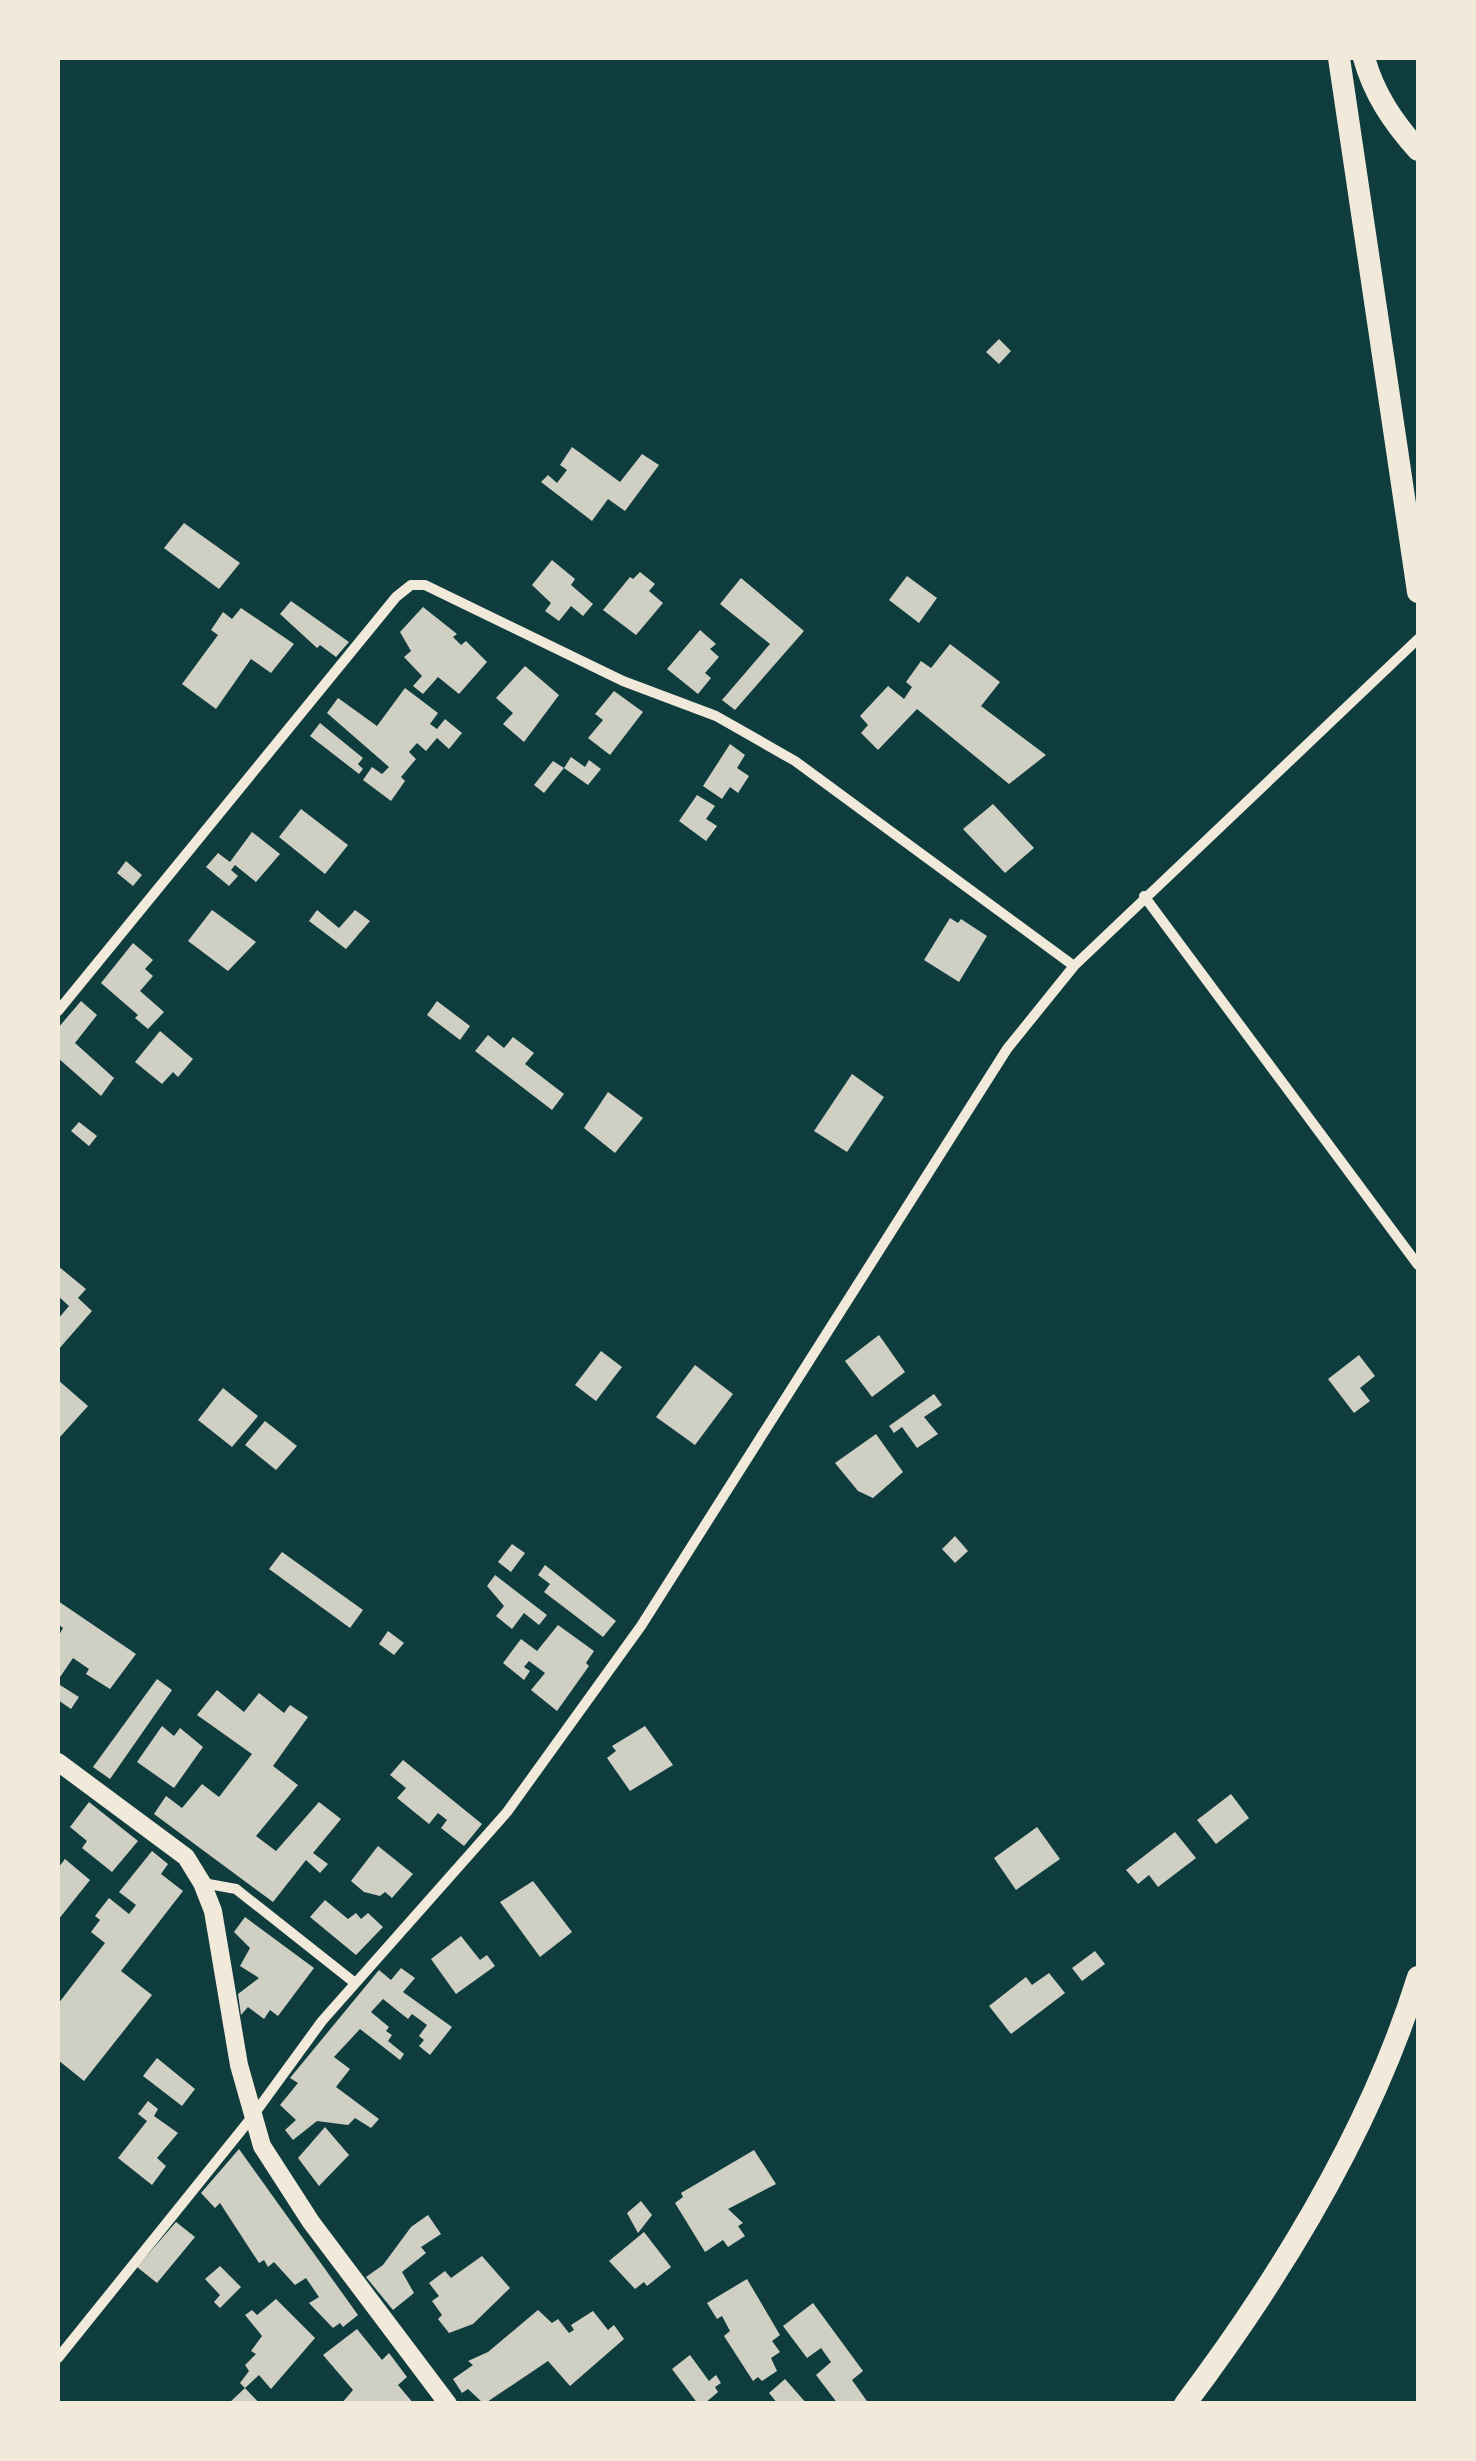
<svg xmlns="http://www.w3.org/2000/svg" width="1476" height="2461" font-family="Figtree,sans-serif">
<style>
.building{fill:#cfcfc3}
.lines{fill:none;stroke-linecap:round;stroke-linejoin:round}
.minor{stroke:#f1e9da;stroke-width:10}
.tertiary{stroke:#f1e9da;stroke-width:18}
.trunk{stroke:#f1e9da;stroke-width:22}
</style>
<rect width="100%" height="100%" fill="#0f3d3e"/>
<!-- building -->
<path class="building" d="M 999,339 L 1011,351 L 999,364 L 986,352 Z
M 572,447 L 620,482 L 642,454 L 659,465 L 625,511 L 608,499 L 592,521 L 541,482 L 548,475 L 557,483 L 567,470 L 560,465 Z
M 184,523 L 240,563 L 219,589 L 164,548 Z
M 552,560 L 575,579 L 571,585 L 593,604 L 583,616 L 571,606 L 559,621 L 545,611 L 551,603 L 532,585 Z
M 640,572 L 655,584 L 649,591 L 663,603 L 636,635 L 603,610 L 630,577 L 633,579 Z
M 907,576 L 937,598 L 919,623 L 889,600 Z
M 741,578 L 804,631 L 735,710 L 722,700 L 770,644 L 720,604 Z
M 291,601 L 349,642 L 336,657 L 320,645 L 317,648 L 280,614 Z
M 423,607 L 457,634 L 453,637 L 461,645 L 466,641 L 487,662 L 459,694 L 438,677 L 423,694 L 413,686 L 422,676 L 404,657 L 411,651 L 400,632 Z
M 241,608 L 294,644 L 271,673 L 251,659 L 216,709 L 182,684 L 218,635 L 211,630 L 223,612 L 232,619 Z
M 700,630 L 716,644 L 710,649 L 719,657 L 705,673 L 711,678 L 698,694 L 667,669 Z
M 950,644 L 1000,682 L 981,706 L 1046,755 L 1009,784 L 917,709 L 878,750 L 861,733 L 868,725 L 860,716 L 888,686 L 904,699 L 912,687 L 906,682 L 921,661 L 931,668 Z
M 525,666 L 559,695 L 524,742 L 503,724 L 513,713 L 496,698 Z
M 405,688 L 438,713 L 430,724 L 437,729 L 445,719 L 462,733 L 449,749 L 437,738 L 426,751 L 417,743 L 409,752 L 416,759 L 401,777 L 405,781 L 391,801 L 363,780 L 372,767 L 382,774 L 389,767 L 327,713 L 338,698 L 377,726 Z
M 614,691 L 643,712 L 610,755 L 588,738 L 603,720 L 595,714 Z
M 320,723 L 363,758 L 358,764 L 363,769 L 359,774 L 310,736 Z
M 730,744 L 745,755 L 737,768 L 749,776 L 738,793 L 730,787 L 722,799 L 703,786 Z
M 571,757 L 585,767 L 589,760 L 601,769 L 588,785 L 564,768 Z
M 553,761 L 564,768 L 544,793 L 534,785 Z
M 697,795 L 715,806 L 706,819 L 717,826 L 706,841 L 679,821 Z
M 993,804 L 1034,848 L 1005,873 L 963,829 Z
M 301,809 L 348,845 L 325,874 L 279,837 Z
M 252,832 L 280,854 L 256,882 L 235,865 L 231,870 L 238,876 L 229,886 L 206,867 L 218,853 L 230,862 Z
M 126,861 L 142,875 L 133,886 L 117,873 Z
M 212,910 L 256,942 L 228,971 L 188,941 Z
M 317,910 L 339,928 L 355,910 L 370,921 L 346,949 L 309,921 Z
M 950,918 L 958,923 L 961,919 L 987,936 L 959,982 L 924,960 Z
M 133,943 L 153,960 L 145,969 L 153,976 L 140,991 L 164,1012 L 148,1029 L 135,1018 L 138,1015 L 101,983 Z
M 81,1001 L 97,1015 L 75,1043 L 114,1078 L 101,1096 L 58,1058 L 58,1028 Z
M 437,1001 L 470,1026 L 460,1040 L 427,1015 Z
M 160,1031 L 193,1059 L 178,1077 L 173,1072 L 162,1084 L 135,1062 Z
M 488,1035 L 504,1048 L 513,1037 L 534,1053 L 525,1064 L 564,1094 L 552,1110 L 475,1051 Z
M 852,1074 L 884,1097 L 847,1152 L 814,1131 Z
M 608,1092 L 643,1118 L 615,1153 L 584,1128 Z
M 79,1122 L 97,1136 L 89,1146 L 71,1131 Z
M 58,1266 L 86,1289 L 78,1298 L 92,1311 L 58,1350 L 58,1319 L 69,1306 L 58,1296 Z
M 879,1335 L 905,1372 L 872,1397 L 845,1361 Z
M 601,1351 L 622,1367 L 596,1401 L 575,1385 Z
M 1359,1355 L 1375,1376 L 1360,1388 L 1370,1401 L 1354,1413 L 1328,1379 Z
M 695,1365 L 733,1394 L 695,1445 L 656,1417 Z
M 58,1380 L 88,1406 L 60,1437 L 58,1435 Z
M 223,1388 L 258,1416 L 232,1447 L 198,1420 Z
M 934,1394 L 942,1405 L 924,1417 L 938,1434 L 917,1448 L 902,1427 L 894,1433 L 889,1426 Z
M 265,1421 L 297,1446 L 276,1470 L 245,1445 Z
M 876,1434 L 903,1472 L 873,1498 L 858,1491 L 835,1463 Z
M 955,1536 L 968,1551 L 955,1563 L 942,1549 Z
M 512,1544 L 525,1553 L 511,1572 L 498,1562 Z
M 282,1552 L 363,1610 L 350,1628 L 269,1569 Z
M 545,1565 L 616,1621 L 603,1637 L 544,1592 L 550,1584 L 538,1575 Z
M 495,1575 L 547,1615 L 539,1625 L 524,1613 L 512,1629 L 496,1616 L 504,1606 L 487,1586 Z
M 58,1601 L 136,1654 L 110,1689 L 86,1674 L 89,1669 L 73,1658 L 58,1680 L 58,1637 L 63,1628 L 58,1624 Z
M 558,1625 L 594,1651 L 586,1663 L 589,1666 L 557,1711 L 531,1690 L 545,1673 L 529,1661 L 524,1667 L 530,1671 L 524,1680 L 503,1663 L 521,1639 L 537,1651 Z
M 388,1631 L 404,1643 L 394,1655 L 379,1644 Z
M 157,1679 L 172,1690 L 110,1779 L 93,1767 Z
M 60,1685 L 79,1697 L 71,1709 L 58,1700 Z
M 217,1690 L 244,1712 L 259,1693 L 284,1713 L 290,1705 L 308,1717 L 273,1766 L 298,1785 L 256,1836 L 276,1851 L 319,1802 L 341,1819 L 313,1853 L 328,1864 L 320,1873 L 306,1860 L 273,1902 L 154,1814 L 166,1796 L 182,1808 L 202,1784 L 219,1797 L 252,1754 L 197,1715 Z
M 162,1726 L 174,1736 L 180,1728 L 203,1747 L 174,1788 L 137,1762 Z
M 645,1726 L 673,1765 L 630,1791 L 607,1758 L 616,1751 L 612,1746 Z
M 403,1760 L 482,1824 L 464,1846 L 441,1828 L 447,1820 L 438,1813 L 429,1824 L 397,1798 L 406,1788 L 390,1775 Z
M 1231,1794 L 1249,1818 L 1216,1844 L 1197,1820 Z
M 89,1802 L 138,1841 L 112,1872 L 82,1848 L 87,1841 L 70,1827 Z
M 1037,1827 L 1060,1859 L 1016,1890 L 994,1858 Z
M 1175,1832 L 1196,1858 L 1158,1887 L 1149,1875 L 1138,1884 L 1126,1870 Z
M 378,1846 L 413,1874 L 392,1898 L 385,1892 L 380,1896 L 364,1892 L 351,1881 Z
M 152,1851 L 168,1864 L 161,1874 L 183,1891 L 121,1971 L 152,1995 L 84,2081 L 58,2060 L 58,2004 L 105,1943 L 91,1932 L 100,1920 L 95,1916 L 109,1898 L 129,1914 L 136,1905 L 119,1892 Z
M 65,1859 L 90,1880 L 58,1920 L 58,1868 Z
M 533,1881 L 572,1932 L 540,1957 L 500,1902 Z
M 325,1900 L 348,1919 L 356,1913 L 361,1919 L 368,1913 L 383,1927 L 356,1955 L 310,1917 Z
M 245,1917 L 314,1968 L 278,2016 L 270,2010 L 264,2019 L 248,2007 L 241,2015 L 238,1994 L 259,1978 L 240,1966 L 250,1948 L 234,1932 Z
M 461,1936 L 480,1960 L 487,1955 L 495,1966 L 456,1994 L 431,1959 Z
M 1095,1951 L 1105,1964 L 1082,1981 L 1072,1968 Z
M 401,1968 L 415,1978 L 403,1992 L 452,2027 L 430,2055 L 419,2046 L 424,2040 L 419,2036 L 427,2025 L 412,2014 L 408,2019 L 383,1999 L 371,2012 L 389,2027 L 386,2031 L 392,2035 L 388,2041 L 404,2054 L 400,2060 L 360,2029 L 334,2057 L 350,2069 L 336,2087 L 379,2119 L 371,2128 L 355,2118 L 348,2125 L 317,2121 L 293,2140 L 285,2130 L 296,2120 L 280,2105 L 298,2083 L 290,2078 L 379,1970 L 391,1980 Z
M 1049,1973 L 1065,1993 L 1011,2034 L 989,2006 L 1026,1977 L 1032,1985 Z
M 157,2058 L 195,2089 L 182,2106 L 143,2076 Z
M 148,2101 L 158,2109 L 154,2116 L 178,2133 L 157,2158 L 166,2166 L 152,2185 L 118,2158 L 147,2121 L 138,2114 Z
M 325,2127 L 349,2155 L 319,2186 L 298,2158 Z
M 239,2149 L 358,2315 L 343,2327 L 340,2323 L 333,2328 L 309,2303 L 319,2297 L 306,2278 L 295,2285 L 274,2262 L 268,2267 L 264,2260 L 259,2263 L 220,2203 L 215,2208 L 201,2193 Z
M 754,2150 L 776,2184 L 728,2209 L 743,2223 L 738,2226 L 745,2236 L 728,2247 L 723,2240 L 705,2252 L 675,2203 L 683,2197 L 681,2193 Z
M 641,2201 L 652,2215 L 638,2233 L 627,2213 Z
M 428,2215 L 441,2234 L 421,2247 L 426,2253 L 402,2272 L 414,2293 L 393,2310 L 366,2277 L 383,2265 L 411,2227 Z
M 176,2222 L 195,2237 L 157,2283 L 137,2267 Z
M 644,2232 L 671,2267 L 647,2286 L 644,2282 L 635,2289 L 609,2261 Z
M 482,2256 L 510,2288 L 473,2324 L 449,2333 L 438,2319 L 442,2315 L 432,2301 L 439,2296 L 429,2283 L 445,2271 L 451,2278 Z
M 220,2266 L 241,2287 L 220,2308 L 214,2302 L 220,2295 L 205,2279 Z
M 747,2279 L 780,2335 L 772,2341 L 780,2352 L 771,2358 L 777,2371 L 762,2381 L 758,2377 L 753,2381 L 724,2336 L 730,2331 L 722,2316 L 717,2319 L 707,2303 Z
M 276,2299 L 315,2338 L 271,2389 L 259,2375 L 245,2388 L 240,2383 L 249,2371 L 245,2365 L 256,2354 L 251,2351 L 262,2336 L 245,2315 L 252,2310 L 257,2315 Z
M 813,2303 L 863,2371 L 852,2380 L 869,2404 L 838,2404 L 816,2375 L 831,2362 L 821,2348 L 807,2358 L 783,2326 Z
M 538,2310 L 552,2323 L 558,2319 L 569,2333 L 574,2330 L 571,2325 L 593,2311 L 608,2330 L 614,2325 L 624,2339 L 570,2386 L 548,2361 L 484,2404 L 468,2389 L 462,2393 L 453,2379 L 473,2365 L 468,2361 L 488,2352 Z
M 357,2329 L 382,2360 L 389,2353 L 407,2377 L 398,2385 L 414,2404 L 341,2404 L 353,2390 L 323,2355 Z
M 690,2355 L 709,2381 L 716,2375 L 721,2383 L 715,2387 L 718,2392 L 704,2404 L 698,2404 L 672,2369 Z
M 785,2379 L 807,2404 L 778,2404 L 769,2393 Z
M 245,2388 L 260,2404 L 228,2404 Z"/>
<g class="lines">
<!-- minor -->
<path class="minor" d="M 1144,896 L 1418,1265
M 58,1011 L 396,597 L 411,585 L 425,585 L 623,681 L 716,716 L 795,761 L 1074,966
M 203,1883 L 236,1889 L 355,1983
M 58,2358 L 252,2117 L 322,2021 L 507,1812 L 641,1626 L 1007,1049 L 1074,966 L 1418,639"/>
<!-- tertiary -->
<path class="tertiary" d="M 58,1762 L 186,1857 L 202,1883 L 213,1911 L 239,2065 L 262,2146 L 311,2222 L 448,2404"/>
<!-- trunk -->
<path class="trunk" d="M 1339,58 L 1418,592
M 1364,58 C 1374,94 1393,122 1418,150
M 1185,2404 C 1282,2275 1370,2131 1418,1977"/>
</g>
<!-- border -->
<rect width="1476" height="2461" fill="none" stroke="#f1e9da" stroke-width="120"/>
</svg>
